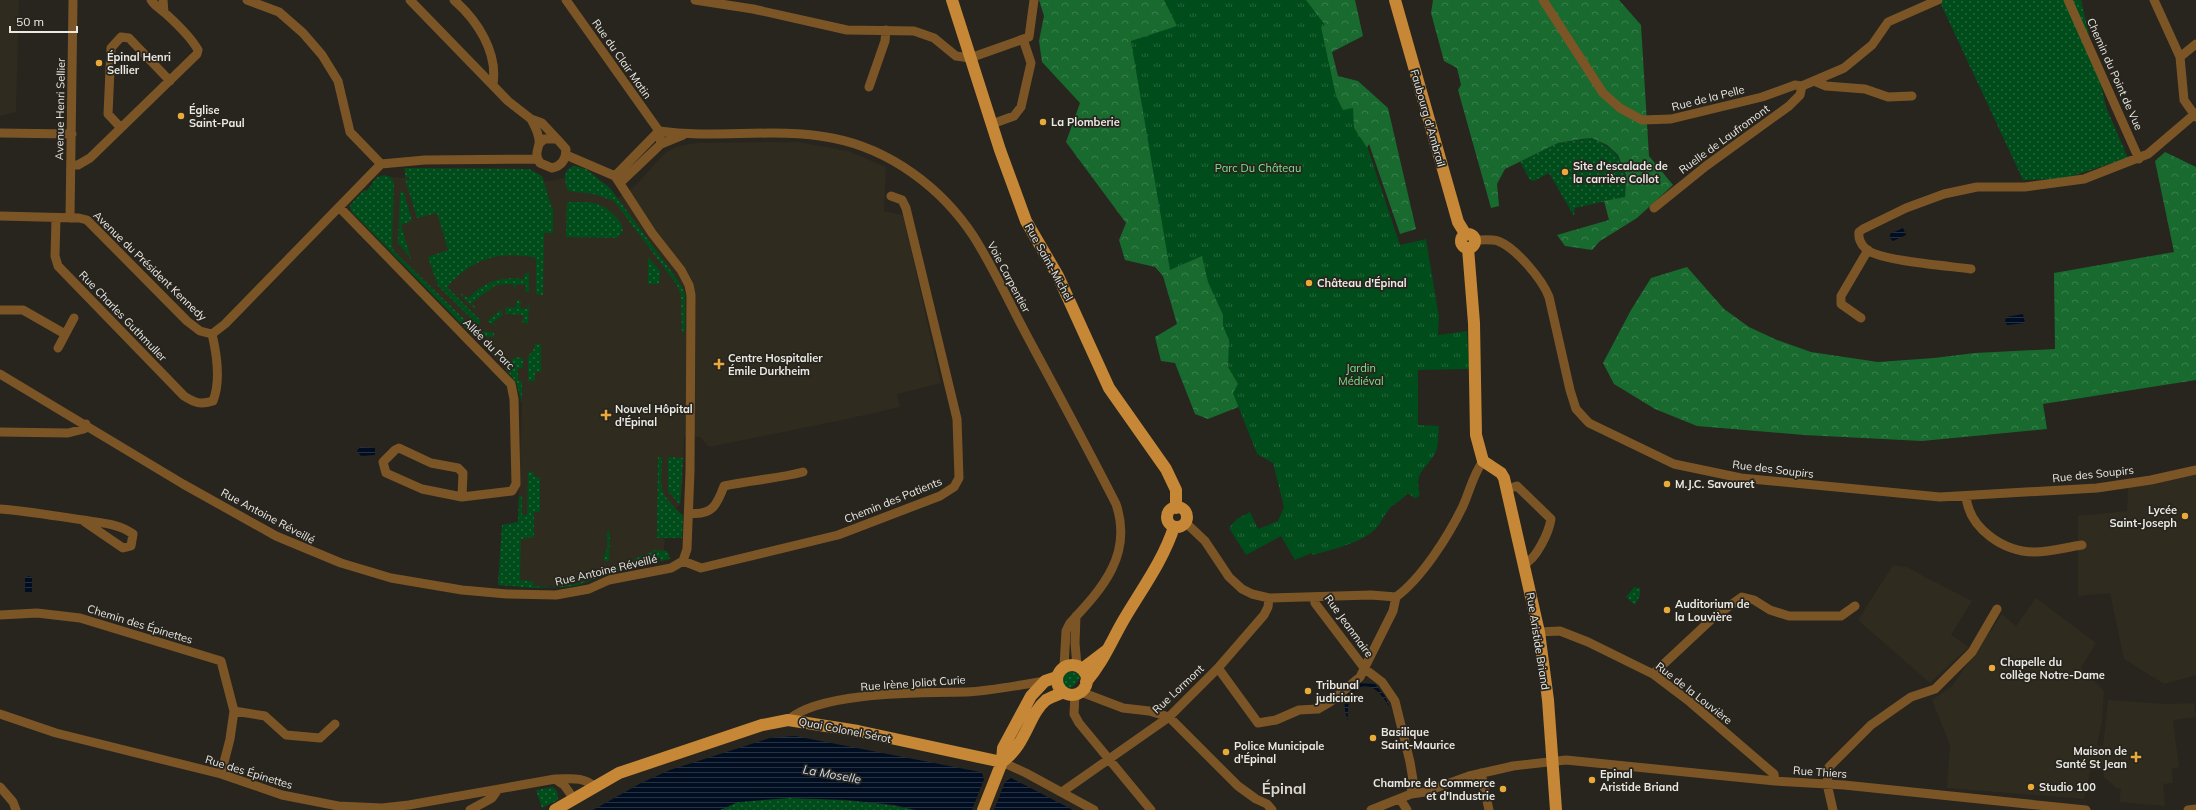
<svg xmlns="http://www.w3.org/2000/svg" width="2196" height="810" font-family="Mulish,sans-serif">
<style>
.built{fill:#2f2b1e}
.grass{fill:url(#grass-dots)}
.forest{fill:url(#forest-crowns)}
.park{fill:url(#park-tufts)}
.garden{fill:#004c1b}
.water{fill:url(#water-rules)}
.pier{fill:#27251e}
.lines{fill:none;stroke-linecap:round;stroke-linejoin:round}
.minor{stroke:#7b5526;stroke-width:9}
.major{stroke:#c68736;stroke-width:12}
.poi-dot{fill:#eaaa39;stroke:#27251e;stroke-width:1.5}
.labels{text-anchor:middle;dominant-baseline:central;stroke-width:3.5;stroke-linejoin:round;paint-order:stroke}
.poi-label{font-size:11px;font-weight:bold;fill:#ebe9e4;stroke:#27251e;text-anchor:start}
.street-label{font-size:11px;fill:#ebe9e4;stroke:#27251e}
.park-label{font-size:11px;fill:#7de28f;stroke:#27251e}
.water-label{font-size:12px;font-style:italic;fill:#cddcef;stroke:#27251e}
.district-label{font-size:15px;font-weight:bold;fill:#dbd7ce;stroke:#27251e}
</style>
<defs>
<pattern id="grass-dots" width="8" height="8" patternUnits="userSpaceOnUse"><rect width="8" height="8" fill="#004c1b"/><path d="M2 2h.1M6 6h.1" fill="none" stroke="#25663c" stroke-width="1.8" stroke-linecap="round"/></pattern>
<pattern id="forest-crowns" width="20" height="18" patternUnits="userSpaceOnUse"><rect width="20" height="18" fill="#186a2f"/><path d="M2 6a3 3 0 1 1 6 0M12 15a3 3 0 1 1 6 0" fill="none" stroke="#3a7f4d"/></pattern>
<pattern id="park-tufts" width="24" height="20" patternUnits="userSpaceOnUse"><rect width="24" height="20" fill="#004c1b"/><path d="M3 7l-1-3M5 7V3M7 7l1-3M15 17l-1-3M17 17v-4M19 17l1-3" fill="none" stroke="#25663c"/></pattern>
<pattern id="water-rules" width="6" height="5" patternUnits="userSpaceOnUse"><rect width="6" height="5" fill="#010e22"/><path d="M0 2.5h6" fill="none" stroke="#263142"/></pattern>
</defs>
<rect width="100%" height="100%" fill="#27251e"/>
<!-- built -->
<path class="built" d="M 0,0 L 19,0 L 16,112 L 0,116 Z
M 798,142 L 848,151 L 886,167 L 884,211 L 902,215 L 904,219 L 941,383 L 897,394 L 900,407 L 852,418 L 709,447 L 700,437 L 684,437 L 683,480 L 680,505 L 676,509 L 683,516 L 682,538 L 665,538 L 664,550 L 669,553 L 670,559 L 660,561 L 660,558 L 653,558 L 654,562 L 624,563 L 588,580 L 561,586 L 536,586 L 534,588 L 498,585 L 502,525 L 518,522 L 522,403 L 520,390 L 516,382 L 486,348 L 486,336 L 473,336 L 353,214 L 350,209 L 351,205 L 381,176 L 405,178 L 404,168 L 529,169 L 542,176 L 545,182 L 564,178 L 569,168 L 580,167 L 600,180 L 614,201 L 634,187 L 665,153 L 676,147 L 696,143 Z
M 2196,466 L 2196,675 L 2164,684 L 2124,659 L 2110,593 L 2078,596 L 2078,516 L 2127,511 L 2128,488 Z
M 1893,565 L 1906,567 L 1972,601 L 1951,635 L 1969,647 L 1930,683 L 1858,620 Z
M 2036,598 L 2096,643 L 2081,668 L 2104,691 L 2102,722 L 2097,745 L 2103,746 L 2108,700 L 2167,704 L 2194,703 L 2196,717 L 2173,720 L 2179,767 L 2172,769 L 2173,783 L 2163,784 L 2165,806 L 2119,802 L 2121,789 L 2116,788 L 2104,777 L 2104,774 L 2101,770 L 2091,769 L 2084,799 L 1947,788 L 1950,745 L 1932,700 L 1952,686 L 2002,614 L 2016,626 Z"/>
<!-- grass -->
<path class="grass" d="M 1939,0 L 2081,0 L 2106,107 L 2128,158 L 2063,179 L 2023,180 Z
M 1592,138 C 1622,152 1627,165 1625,197 L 1575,208 L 1574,216 L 1549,173 L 1534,181 L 1530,180 L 1520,162 L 1558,143 Z
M 575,166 L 586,169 L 610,188 L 679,282 L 685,294 L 685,331 L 682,334 L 681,296 L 677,285 L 614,201 L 594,194 L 568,191 C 565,181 561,169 575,166 Z
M 405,168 L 529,169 L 542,176 L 552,208 L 553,208 L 553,233 L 544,233 L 543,295 L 536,294 L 536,258 C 499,250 472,259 447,287 L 480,320 L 480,324 L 477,324 L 438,286 L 428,257 L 448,250 L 437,213 L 417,218 L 405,179 L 410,180 L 410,178 L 405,177 Z
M 384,175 L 391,177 L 394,183 L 392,245 L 394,251 L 475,330 L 494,333 L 494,337 L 473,336 L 351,211 L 350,205 L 364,190 L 367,191 L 376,178 Z
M 400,191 L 404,193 L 412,221 L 401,225 L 411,259 L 398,243 Z
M 567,202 C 590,202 601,200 617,218 C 621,223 624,227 622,233 L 616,238 L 566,237 Z
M 648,257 L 660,271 L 659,284 L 648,284 Z
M 525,273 L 529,273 L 529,292 L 525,292 L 526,285 L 516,284 L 515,290 L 513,284 L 496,285 L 471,303 L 476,308 L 475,309 L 461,295 L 462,294 L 468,298 C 485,282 500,276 524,279 Z
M 517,300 L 521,301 L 520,308 L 526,309 L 529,304 L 528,322 L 527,324 L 522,322 L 524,315 L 506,314 L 505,308 L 516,307 Z
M 501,310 L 503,315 L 493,322 L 498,327 L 487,321 Z
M 535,344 L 541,344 L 541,372 L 535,372 L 535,381 L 528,381 L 528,356 L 533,351 Z
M 520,357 L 523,359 L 523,368 L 518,368 L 518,381 L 522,381 L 522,403 L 516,382 L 505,368 L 514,358 Z
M 658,457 L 662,457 C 661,493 657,490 683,516 L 682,538 L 657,538 Z
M 668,457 L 683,458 L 680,505 L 668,491 Z
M 528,472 L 534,472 L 534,477 L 540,477 L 540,512 L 534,512 L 534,537 L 521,539 L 520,580 L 533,581 L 533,586 L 552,587 L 574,584 L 588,580 L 655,550 L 667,551 L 670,559 L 660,561 L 660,558 L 653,558 L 654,562 L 649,565 L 618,570 L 578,585 L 566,587 L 534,588 L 498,585 L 502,525 L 518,522 L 519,496 L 522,496 L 522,515 L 527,515 Z
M 607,531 L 610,531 L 609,561 L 605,561 L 603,558 L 607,549 Z
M 1634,587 L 1640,588 L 1640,595 L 1635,605 L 1626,597 Z
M 1070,671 L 1079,674 L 1080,677 C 1076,685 1070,692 1062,685 L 1061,679 Z
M 553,787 L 557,791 L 558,800 L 542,808 L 536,790 Z
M 789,798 C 831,800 874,800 915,810 L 720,810 L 738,802 Z"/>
<!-- forest -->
<path class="forest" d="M 1039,0 L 1355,0 L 1363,36 L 1332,52 L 1338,76 L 1358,81 L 1388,108 L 1416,229 L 1400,234 L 1369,144 L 1362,158 L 1279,391 L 1208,419 L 1195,414 L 1175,363 L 1161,361 L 1155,337 L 1177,324 L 1163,276 L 1155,267 L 1125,260 L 1119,240 L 1126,223 L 1066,142 L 1080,103 L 1042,62 L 1039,41 L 1044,16 Z
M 1433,0 L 1619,0 L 1641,25 L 1649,156 L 1673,185 L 1637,218 L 1600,241 L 1592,250 L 1565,246 L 1557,235 L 1609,220 L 1604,201 L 1625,197 L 1626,175 L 1618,155 L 1607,145 L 1592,138 L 1582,139 L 1558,143 L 1505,169 L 1497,184 L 1499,206 L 1491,208 L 1458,90 L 1461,85 L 1457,68 L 1444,61 L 1431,13 Z
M 2165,152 L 2196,167 L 2196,380 L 2043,404 L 2047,429 L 1922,441 L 1804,435 L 1697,426 L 1655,409 L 1614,384 L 1603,363 L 1631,310 L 1651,278 L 1687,267 L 1724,309 L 1749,327 L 1777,340 L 1811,352 L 1878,362 L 1934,358 L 1975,353 L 2055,349 L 2054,273 L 2174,252 L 2155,161 Z"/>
<!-- park -->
<path class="park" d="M 1164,0 L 1306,0 L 1325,25 L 1321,27 L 1336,96 L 1343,110 L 1353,108 L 1354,128 L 1368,149 L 1400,245 L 1426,239 L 1439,317 L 1438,335 L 1467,331 L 1469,369 L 1418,370 L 1418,425 L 1439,426 C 1438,433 1439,444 1436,451 C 1428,469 1413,471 1420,494 L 1418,497 L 1414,498 L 1408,493 C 1403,499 1397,502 1391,507 C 1383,515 1381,526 1371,533 C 1355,544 1332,550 1313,555 L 1312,553 L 1295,560 L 1281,536 L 1246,555 L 1229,528 L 1237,519 L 1250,512 L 1258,529 L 1278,521 L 1284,507 L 1273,463 L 1257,454 L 1233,393 L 1238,384 L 1228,367 L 1229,340 L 1223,326 L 1223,315 L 1208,282 L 1202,256 L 1170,270 L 1131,41 L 1177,26 Z"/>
<!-- garden -->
<path class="garden" d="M 1375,355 L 1377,395 L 1328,380 L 1334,374 L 1340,372 L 1340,364 Z"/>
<!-- water -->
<path class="water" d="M 1903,228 L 1906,235 L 1893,241 L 1890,238 L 1890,234 Z
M 2023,314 L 2025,323 L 2007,325 L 2005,322 L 2006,317 Z
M 360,447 L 375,448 L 375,455 L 361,456 L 357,451 Z
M 29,576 L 32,578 L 32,592 L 25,592 L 25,578 Z
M 1358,683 L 1375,684 L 1385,696 L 1390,709 C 1373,673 1345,682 1348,721 C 1342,703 1343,696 1358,683 Z
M 795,736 L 1011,778 L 1073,810 L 915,810 L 895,805 L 847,800 L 789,798 L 738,802 L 720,810 L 593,810 L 641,783 L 670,770 L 770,738 Z"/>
<!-- pier -->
<path class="pier" d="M 981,771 L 1011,778 L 1005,782 L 994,810 L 972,810 L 984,779 Z"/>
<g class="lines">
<!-- minor -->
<path class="minor" d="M 163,0 L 164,12
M 247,0 L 279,12 L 303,33 L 322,55 L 338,81 L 350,132 L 381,164
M 410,0 L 508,101 L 531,119 L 542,123 L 557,139
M 454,0 C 477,20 498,52 493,84
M 566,0 L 659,131 L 661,144
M 695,0 L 753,9 L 847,30 L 914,31 L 934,38 L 956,56 L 970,58 L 1029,37 L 1034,0
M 1543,0 L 1603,93 L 1620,108 L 1642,120 L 1671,119 L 1762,97 L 1795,85 L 1802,86 L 1844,68 L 1872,45 L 1888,22 L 1938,0
M 2068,0 L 2139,159
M 2154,0 L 2180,57 L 2184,100 L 2196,117
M 2180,57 L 2196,44
M 1814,81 L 1826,86 L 1865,89 L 1888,97 L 1912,96
M 869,87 L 885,41 L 886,30
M 531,119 C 535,126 540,136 539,144 C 537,152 535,155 540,163 L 552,168 C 562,166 566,159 566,149 L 557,139 L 544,139 L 539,144
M 992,124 L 1014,116 L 1021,107 L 1031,63 L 1023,39
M 121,128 L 108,114 L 111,48 L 121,37 L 129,38 L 170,81
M 659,131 C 717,139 775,127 832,138 C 890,149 942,188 974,237 C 996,272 1013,311 1033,347 C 1061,399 1089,451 1116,504 C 1133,554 1103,588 1070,623 L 1066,631 L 1064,667
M 0,133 L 72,134
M 71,164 L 78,165 L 90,158 L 197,54 L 198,50 C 191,37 176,23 165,13 C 159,8 155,6 151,0
M 381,164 L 425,160 L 537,159
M 615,176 L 659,131
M 620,183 L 661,144 L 683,135
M 339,207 L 511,384 L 514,399 L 516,484 L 512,491 L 462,497 L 422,489 L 386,473 L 383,462 L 395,450 L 399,448 L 431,463 L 458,468 L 463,473 L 462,497
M 1654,208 L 1706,166 L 1789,106 L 1800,95 L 1802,86
M 0,216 L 79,218 L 87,220 L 187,321 L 200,331 L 212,334
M 56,218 L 55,256 L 58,266 L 184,396 C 195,403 200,405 213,401 C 221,381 217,355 212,334
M 70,218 L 73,0
M 1475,240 C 1482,240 1491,239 1498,241 C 1516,248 1542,279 1549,297 L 1570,390 L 1576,409 L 1589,423 L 1674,464 L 1741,478 L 1940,497 L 2097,488 L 2151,480 L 2196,470
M 1971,269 C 1950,266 1879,261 1866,249 C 1861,245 1858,238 1859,232 L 1863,229 L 1906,208 L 1944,194 L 1977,187 L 2025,187 L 2084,179 L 2148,154 L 2196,113
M 0,310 L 23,310 L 65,334
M 1861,318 L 1841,304 L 1841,296 L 1868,250
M 212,334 L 225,324 L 381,164
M 58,348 L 74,318
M 0,374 L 183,484 L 276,536 L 341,563 L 391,578 L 462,590 L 507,594 L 556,595 L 589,589 L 609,580 L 671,568 L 683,561 L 687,549 L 690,471 L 691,295 L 689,285 L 681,270 L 652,233 L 615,176 L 566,155
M 0,432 L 68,433 L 84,429 L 86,424
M 1507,489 L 1517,486 L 1551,519 C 1549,532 1536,560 1524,564
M 1966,496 C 1969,529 2004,552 2035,552 C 2050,552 2067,547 2082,545
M 0,509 C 28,511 55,516 83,520 C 100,523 118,523 133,534 L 131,546 L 123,548 L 82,520
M 689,513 C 712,516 717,505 724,486 C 751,480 777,479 803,472
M 1185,522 L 1205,541 L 1229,577 L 1242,589 L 1252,594 L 1269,598 L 1371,595 L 1396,597
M 683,561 L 701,568 L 838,535 L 940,496 L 954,487 L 959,478 L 957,419 L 906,208 L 902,200 L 891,196
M 1314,597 L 1315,603 L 1365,669 L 1382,682 L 1395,701 L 1410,762 L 1413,780 L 1411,794
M 1396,597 C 1422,578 1449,535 1463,506 C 1470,490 1473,475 1483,461
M 0,615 L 37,613 L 80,618 L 221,661 L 234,711 L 230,739 L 221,774
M 1076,616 L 1075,643 L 1077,666
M 1539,632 L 1560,631 L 1588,642 L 1653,674 L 1690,702 L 1761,763 L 1774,774 L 1775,781
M 1218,668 L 1258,723 L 1276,720 L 1299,710 L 1318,709 L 1330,702 L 1360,677 L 1393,611 L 1396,597
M 1653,674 L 1714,617 L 1742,597 L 1754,600 L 1770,610 L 1789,616 L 1841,616 L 1855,606
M 1081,692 L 1123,708 L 1149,711 L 1169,717 L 1238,786 L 1256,799 L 1267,804 L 1272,810
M 1075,694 L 1074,714 L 1079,723 L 1151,810
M 234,711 L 265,716 L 286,735 L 320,738 L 335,724
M 0,714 L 56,733 L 221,774 L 282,795 L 338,806 L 382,808 L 409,805 L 555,779 C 570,779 583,776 595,787
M 788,720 C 820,691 922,693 966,692 C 992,691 1019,685 1045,681
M 1002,762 L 1026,773 L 1094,810
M 1481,773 L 1489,810
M 555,779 L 564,785 L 574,799
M 0,787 L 13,802 L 16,810
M 1062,792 L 1169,717 L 1218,668 L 1264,615 L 1268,607 L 1269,598
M 1400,799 L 1407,810
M 470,810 L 492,798 L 497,791
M 1371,810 L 1411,794 L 1425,792 L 1469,776 L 1513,766 L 1566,760 L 1775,781 L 1844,785 L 2086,810
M 1833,810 L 1827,784 L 1829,767 L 1871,725 L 1911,697 L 1935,689 L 1972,652 L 1997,609
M 2188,810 L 2196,809"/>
<!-- major -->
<path class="major" d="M 952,0 L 1000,150 L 1026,221 L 1058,276 L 1109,388 L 1166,469 L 1176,490 L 1176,508
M 1395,0 L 1458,222 L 1466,235
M1461 241a7 7 0 1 1 14 0a7 7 0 1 1-14 0Z
M 1468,248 L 1474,323 L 1476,435 L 1483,461 L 1501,473 L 1504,478 L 1539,632 L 1548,700 L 1556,810
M1167 517a10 10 0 1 1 20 0a10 10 0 1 1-20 0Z
M1057 680a15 15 0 1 1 30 0a15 15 0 1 1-30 0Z
M 1082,669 L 1107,650
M 1086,682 C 1102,664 1111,642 1123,621 C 1141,590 1163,561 1174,527
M 1002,762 C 1027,744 1028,715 1046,700 C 1051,697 1058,695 1063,692
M 555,810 L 619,773 L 762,725 L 788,720 L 858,731 L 1002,762
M 983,810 L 1002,762 L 1003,748 L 1031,696 L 1045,681 L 1057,677"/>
</g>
<!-- markers -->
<g class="poi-dot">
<circle cx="99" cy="63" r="4"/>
<circle cx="181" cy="116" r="4"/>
<circle cx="1043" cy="122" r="4"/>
<circle cx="1565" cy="172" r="4"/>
<circle cx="1309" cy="283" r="4"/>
<path d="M717 358h4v4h4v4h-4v4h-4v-4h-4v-4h4z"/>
<path d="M604 409h4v4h4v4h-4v4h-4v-4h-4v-4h4z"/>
<circle cx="1667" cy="484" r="4"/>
<circle cx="2185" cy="516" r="4"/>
<circle cx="1667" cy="610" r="4"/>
<circle cx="1992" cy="668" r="4"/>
<circle cx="1308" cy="691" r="4"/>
<circle cx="1373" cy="738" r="4"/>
<circle cx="1226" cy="752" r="4"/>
<path d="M2134 751h4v4h4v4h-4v4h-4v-4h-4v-4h4z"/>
<circle cx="1592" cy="780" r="4"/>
<circle cx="2031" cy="787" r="4"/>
<circle cx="1503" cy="789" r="4"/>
</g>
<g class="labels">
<!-- poi labels -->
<g class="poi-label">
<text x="107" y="57">Épinal Henri<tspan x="107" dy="13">Sellier</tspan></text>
<text x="189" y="110">Église<tspan x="189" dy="13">Saint-Paul</tspan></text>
<text x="1051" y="122">La Plomberie</text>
<text x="1573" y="166">Site d'escalade de<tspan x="1573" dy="13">la carrière Collot</tspan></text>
<text x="1317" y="283">Château d'Épinal</text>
<text x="728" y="358">Centre Hospitalier<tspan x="728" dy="13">Émile Durkheim</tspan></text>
<text x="615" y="409">Nouvel Hôpital<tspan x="615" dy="13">d'Épinal</tspan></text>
<text x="1675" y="484">M.J.C. Savouret</text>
<text x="2177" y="510" text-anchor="end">Lycée<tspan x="2177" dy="13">Saint-Joseph</tspan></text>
<text x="1675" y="604">Auditorium de<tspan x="1675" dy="13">la Louvière</tspan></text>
<text x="2000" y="662">Chapelle du<tspan x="2000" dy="13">collège Notre-Dame</tspan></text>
<text x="1316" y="685">Tribunal<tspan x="1316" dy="13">judiciaire</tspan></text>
<text x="1381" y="732">Basilique<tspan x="1381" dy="13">Saint-Maurice</tspan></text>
<text x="1234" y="746">Police Municipale<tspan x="1234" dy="13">d'Épinal</tspan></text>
<text x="2127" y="751" text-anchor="end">Maison de<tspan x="2127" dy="13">Santé St Jean</tspan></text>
<text x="1600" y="774">Epinal<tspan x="1600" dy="13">Aristide Briand</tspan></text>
<text x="1495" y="783" text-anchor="end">Chambre de Commerce<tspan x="1495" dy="13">et d'Industrie</tspan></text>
<text x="2039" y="787">Studio 100</text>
</g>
<!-- street labels -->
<g class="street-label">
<text transform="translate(622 59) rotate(55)">Rue du Clair Matin</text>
<text transform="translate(2115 74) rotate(66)">Chemin du Point de Vue</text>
<text transform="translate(1708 98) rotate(-14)">Rue de la Pelle</text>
<text transform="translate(60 109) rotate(-89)">Avenue Henri Sellier</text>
<text transform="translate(1428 118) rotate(74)">Faubourg d'Ambrail</text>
<text transform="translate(1724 139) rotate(-36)">Ruelle de Laufromont</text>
<text transform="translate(1049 262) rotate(61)">Rue Saint-Michel</text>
<text transform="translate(150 266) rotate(44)">Avenue du Président Kennedy</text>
<text transform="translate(1009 277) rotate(62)">Voie Carpentier</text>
<text transform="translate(123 316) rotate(46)">Rue Charles Guthmuller</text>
<text transform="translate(489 344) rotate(45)">Allée du Parc</text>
<text transform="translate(1773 469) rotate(7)">Rue des Soupirs</text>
<text transform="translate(2093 474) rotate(-6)">Rue des Soupirs</text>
<text transform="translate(893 500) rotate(-22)">Chemin des Patients</text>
<text transform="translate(268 516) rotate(28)">Rue Antoine Réveillé</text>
<text transform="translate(606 570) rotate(-13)">Rue Antoine Réveillé</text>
<text transform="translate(140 624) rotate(17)">Chemin des Épinettes</text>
<text transform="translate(1349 626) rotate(54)">Rue Jeanmaire</text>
<text transform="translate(1538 641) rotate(81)">Rue Aristide Briand</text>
<text transform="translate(913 683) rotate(-4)">Rue Irène Joliot Curie</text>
<text transform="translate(1178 689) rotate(-43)">Rue Lormont</text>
<text transform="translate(1694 693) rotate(38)">Rue de la Louvière</text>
<text transform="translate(845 730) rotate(11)">Quai Colonel Sérot</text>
<text transform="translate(249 772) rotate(17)">Rue des Épinettes</text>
<text transform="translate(1820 772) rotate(4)">Rue Thiers</text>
</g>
<!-- park labels -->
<g class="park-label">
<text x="1258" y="168">Parc Du Château</text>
<text x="1361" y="368">Jardin<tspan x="1361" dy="13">Médiéval</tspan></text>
</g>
<!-- water labels -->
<g class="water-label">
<text transform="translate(832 774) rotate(10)">La Moselle</text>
</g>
<!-- district labels -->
<g class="district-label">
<text x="1284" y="788">Épinal</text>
</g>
</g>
<!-- scale -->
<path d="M10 26v6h67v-6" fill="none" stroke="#ebe9e4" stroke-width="2"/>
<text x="16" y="26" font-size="12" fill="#ebe9e4" stroke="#27251e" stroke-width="3" paint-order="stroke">50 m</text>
</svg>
